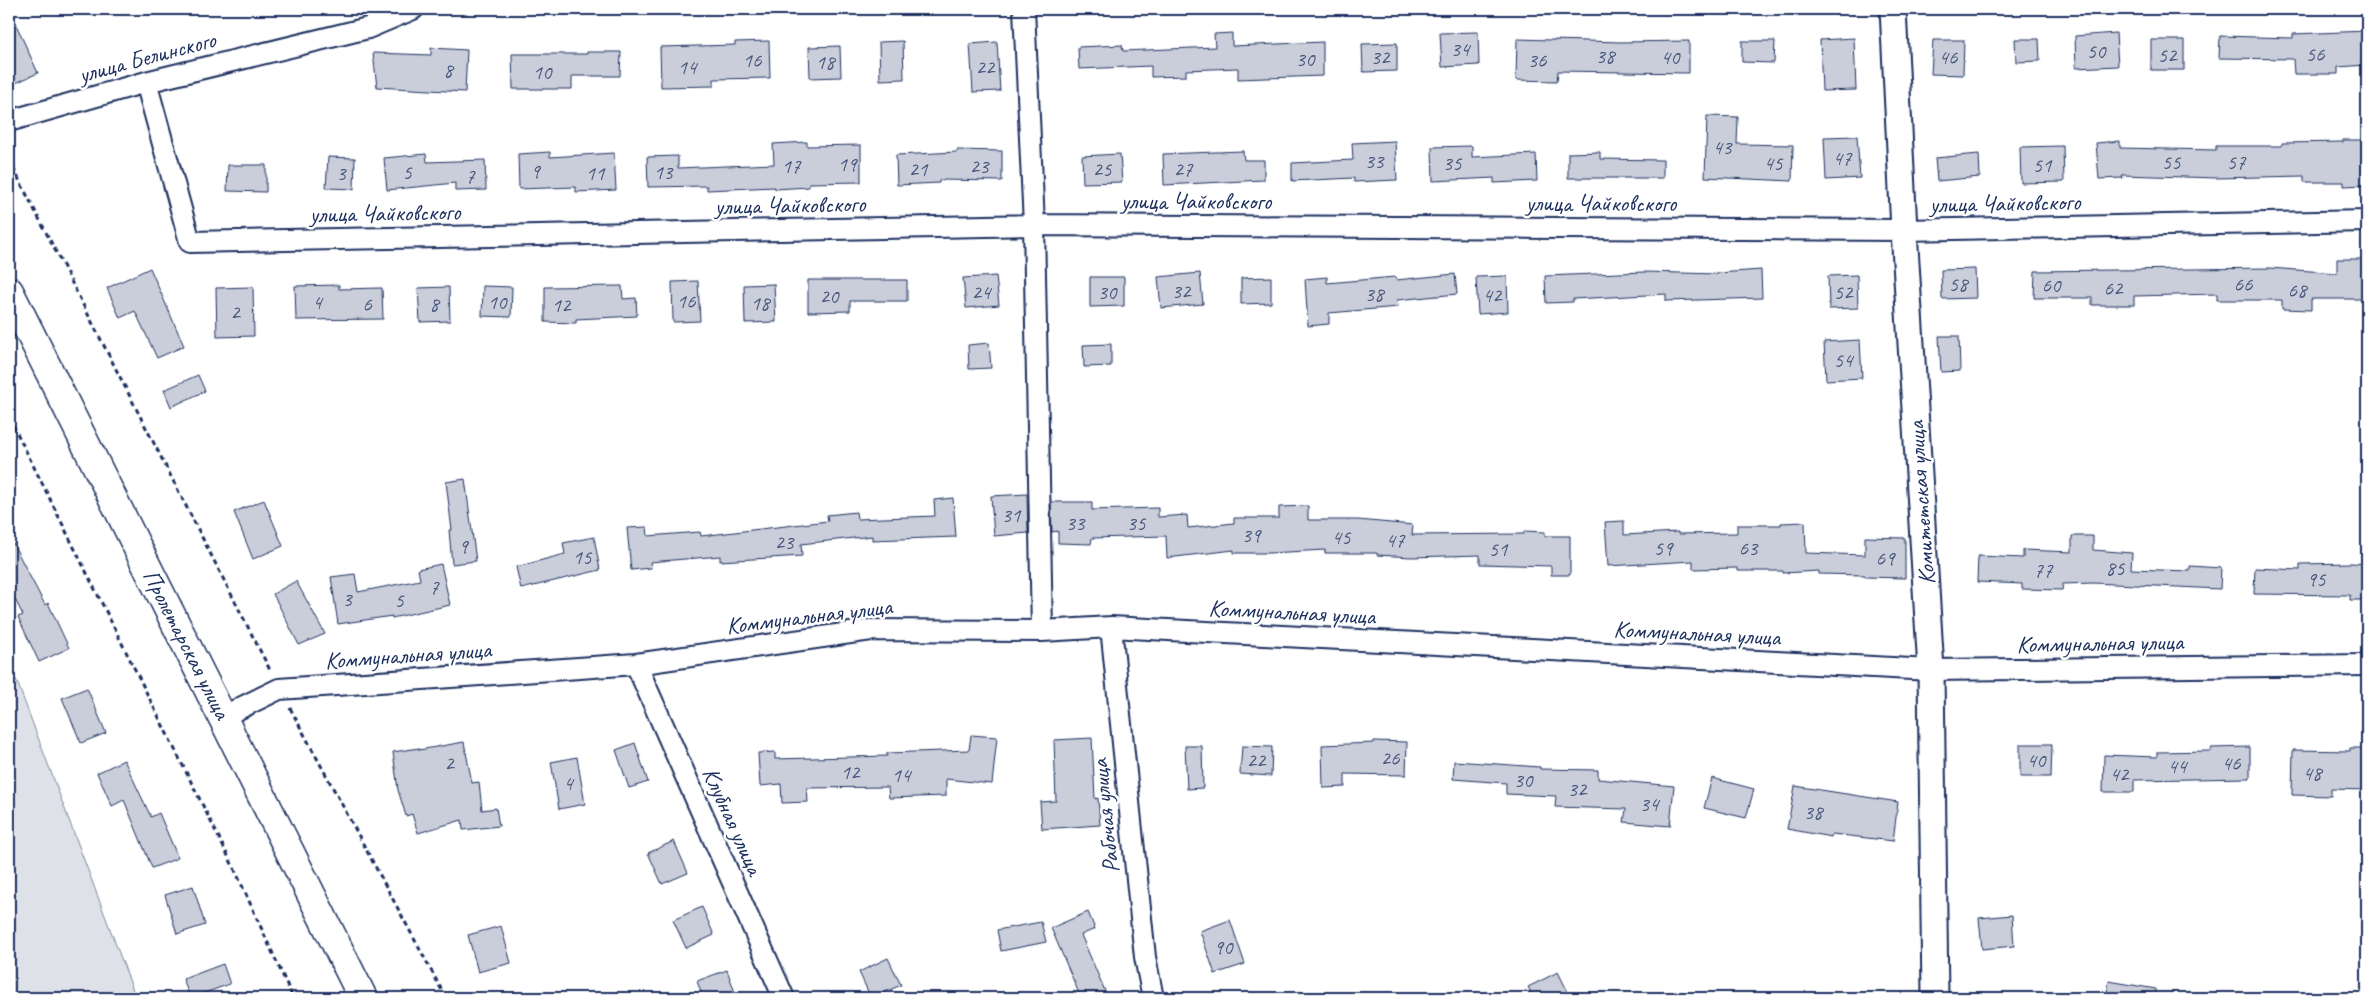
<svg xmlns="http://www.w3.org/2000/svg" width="2376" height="1007" font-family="Caveat,sans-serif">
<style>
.green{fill:#dee1e7;stroke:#7c88a2}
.building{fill:#caceda;stroke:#1b2f5e}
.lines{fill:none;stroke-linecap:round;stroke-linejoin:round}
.minor-casing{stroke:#1b2f5e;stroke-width:24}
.tertiary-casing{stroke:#1b2f5e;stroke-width:29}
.secondary-casing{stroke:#1b2f5e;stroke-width:31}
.path{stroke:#1b2f5e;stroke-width:3;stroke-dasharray:5 4;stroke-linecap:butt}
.minor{stroke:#fff;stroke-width:20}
.tertiary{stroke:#fff;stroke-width:25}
.secondary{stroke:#fff;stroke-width:28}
.labels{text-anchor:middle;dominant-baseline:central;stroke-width:5;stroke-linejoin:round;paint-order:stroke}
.number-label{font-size:21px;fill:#47577d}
.street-label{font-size:24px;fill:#1b2f5e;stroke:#fff}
</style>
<rect width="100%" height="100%" fill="#fff"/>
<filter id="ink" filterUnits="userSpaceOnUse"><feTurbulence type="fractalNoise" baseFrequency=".02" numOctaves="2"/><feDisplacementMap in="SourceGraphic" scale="10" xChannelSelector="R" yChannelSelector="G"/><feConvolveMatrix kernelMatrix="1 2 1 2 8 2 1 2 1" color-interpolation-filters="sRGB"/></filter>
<g filter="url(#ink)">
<!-- green -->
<path class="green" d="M 16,679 L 136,998 L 9,998 L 9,681 Z"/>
<!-- building -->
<path class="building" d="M 9,9 L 38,73 L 9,86 Z
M 2367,31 L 2367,65 L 2338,67 L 2338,74 L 2294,74 L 2293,59 L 2219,58 L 2220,36 L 2293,38 L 2293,34 Z
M 1478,32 L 1479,65 L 1442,67 L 1440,33 Z
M 1232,33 L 1232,46 L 1323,42 L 1323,76 L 1238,79 L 1238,68 L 1186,70 L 1186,76 L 1151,77 L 1151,66 L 1079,69 L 1078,47 L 1122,45 L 1123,51 L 1215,47 L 1214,34 Z
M 2116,33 L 2118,66 L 2076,68 L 2075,36 Z
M 1854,38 L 1856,90 L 1822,91 L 1820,40 Z
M 1517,39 L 1621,42 L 1689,41 L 1689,73 L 1558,71 L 1557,81 L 1516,80 Z
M 2015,39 L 2039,39 L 2040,61 L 2016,62 Z
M 1933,40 L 1964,40 L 1963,75 L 1931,74 Z
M 2151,40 L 2184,40 L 2184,70 L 2151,70 Z
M 769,41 L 770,78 L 714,79 L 714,86 L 661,87 L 660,47 L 735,45 L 735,42 Z
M 903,41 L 904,79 L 880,80 L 879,42 Z
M 1742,41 L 1775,41 L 1774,63 L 1742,62 Z
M 997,42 L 1000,91 L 973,92 L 970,44 Z
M 1397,43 L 1397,71 L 1363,72 L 1362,44 Z
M 840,46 L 841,77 L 810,78 L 809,47 Z
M 431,48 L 467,50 L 465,92 L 377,87 L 373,53 L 431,55 Z
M 587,52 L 621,52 L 620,76 L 572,76 L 572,89 L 513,89 L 512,54 L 587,54 Z
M 1707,116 L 1738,117 L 1737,144 L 1793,145 L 1792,181 L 1705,177 Z
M 1857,136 L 1860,178 L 1826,180 L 1824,137 Z
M 2343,140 L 2367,140 L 2367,185 L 2344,186 L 2344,182 L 2304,182 L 2304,176 L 2216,178 L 2122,175 L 2123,178 L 2099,179 L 2096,143 L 2120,141 L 2120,148 L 2216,150 L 2216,146 L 2282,146 L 2282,143 L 2343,142 Z
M 1395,141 L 1397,180 L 1354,182 L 1354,178 L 1292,181 L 1292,163 L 1353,160 L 1352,143 Z
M 807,142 L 807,146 L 861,145 L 861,182 L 809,183 L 809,187 L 775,189 L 775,187 L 707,190 L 707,186 L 648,187 L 647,157 L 678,156 L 678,168 L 774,164 L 773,144 Z
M 1472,146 L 1472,157 L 1536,154 L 1537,181 L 1494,183 L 1494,178 L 1433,181 L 1432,147 Z
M 2063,146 L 2064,182 L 2021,183 L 2020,147 Z
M 957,150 L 1002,151 L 1002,181 L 939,180 L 939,183 L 897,185 L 896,155 L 957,152 Z
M 1243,151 L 1244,160 L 1264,160 L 1264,180 L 1164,185 L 1163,154 Z
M 550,152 L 550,157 L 614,153 L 616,190 L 576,192 L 576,187 L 519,189 L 518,154 Z
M 1600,152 L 1600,159 L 1663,160 L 1663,178 L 1568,178 L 1568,153 Z
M 426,154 L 427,162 L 485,160 L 486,190 L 455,191 L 455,183 L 387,190 L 384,158 Z
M 1120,154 L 1122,182 L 1083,183 L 1082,156 Z
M 1979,154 L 1980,177 L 1937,181 L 1935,158 Z
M 328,157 L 355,158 L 354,189 L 326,188 Z
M 228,165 L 266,165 L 266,192 L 227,191 Z
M 2337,259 L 2365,259 L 2365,299 L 2311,299 L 2311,310 L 2282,309 L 2282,300 L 2217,300 L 2217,294 L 2134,296 L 2134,305 L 2092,305 L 2092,298 L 2034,298 L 2035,271 L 2270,268 L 2337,273 Z
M 150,268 L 184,346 L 157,358 L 135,311 L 120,318 L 107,288 Z
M 1975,269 L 1976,298 L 1942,299 L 1941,270 Z
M 1761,270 L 1762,298 L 1666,301 L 1666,294 L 1573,299 L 1573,302 L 1546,303 L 1545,276 L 1644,272 L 1718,274 L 1718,273 Z
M 1200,273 L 1203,304 L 1161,308 L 1158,277 Z
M 1455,274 L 1457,294 L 1397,300 L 1398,307 L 1329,313 L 1329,324 L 1308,326 L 1305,279 L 1327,277 L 1327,283 L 1395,277 L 1396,280 Z
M 1857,275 L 1858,308 L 1829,309 L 1828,276 Z
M 996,276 L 999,305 L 966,308 L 963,278 Z
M 1507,276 L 1508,312 L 1478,314 L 1476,277 Z
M 1090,277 L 1124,277 L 1124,306 L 1090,307 Z
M 1271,277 L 1271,303 L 1241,304 L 1241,278 Z
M 808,280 L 907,280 L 907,301 L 850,301 L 850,311 L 808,312 Z
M 698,281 L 700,321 L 673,322 L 672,282 Z
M 774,284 L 776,322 L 745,323 L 744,285 Z
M 339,285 L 339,289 L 382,288 L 383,319 L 296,320 L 295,286 Z
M 483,286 L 512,287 L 511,317 L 482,316 Z
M 622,286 L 623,299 L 636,298 L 637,316 L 576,319 L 576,323 L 545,322 L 545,287 Z
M 253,287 L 254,336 L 217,337 L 216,288 Z
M 449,287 L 450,321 L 420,322 L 418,288 Z
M 1939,336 L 1959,336 L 1960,371 L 1941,372 Z
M 1860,340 L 1862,378 L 1826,380 L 1824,342 Z
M 989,343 L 991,368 L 969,369 L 968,345 Z
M 1111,344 L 1111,366 L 1084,367 L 1083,345 Z
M 198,375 L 205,391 L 171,407 L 164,390 Z
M 465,479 L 476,561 L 452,564 L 449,530 L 452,530 L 446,482 Z
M 1027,494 L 1028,533 L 994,536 L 991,496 Z
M 953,498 L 956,537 L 872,540 L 872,536 L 801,544 L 802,556 L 720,561 L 720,556 L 650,562 L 651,568 L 631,570 L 627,528 L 647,527 L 648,536 L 700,532 L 701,536 L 828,521 L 827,515 L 856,512 L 857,519 L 935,516 L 934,500 Z
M 264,500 L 283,546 L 253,559 L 234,512 Z
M 1051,502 L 1092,502 L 1092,510 L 1158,508 L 1158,517 L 1187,515 L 1188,528 L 1234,523 L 1234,518 L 1279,518 L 1279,507 L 1308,506 L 1308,520 L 1358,520 L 1413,525 L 1412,535 L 1524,534 L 1524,531 L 1545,532 L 1545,536 L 1570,536 L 1570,575 L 1551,575 L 1551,566 L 1480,564 L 1480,555 L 1411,557 L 1377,555 L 1377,553 L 1325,553 L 1325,550 L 1269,553 L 1234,553 L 1234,550 L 1167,558 L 1166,536 L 1092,538 L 1091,544 L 1058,543 L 1058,531 L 1052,532 Z
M 1624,521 L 1624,535 L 1678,532 L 1678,534 L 1737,533 L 1737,525 L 1781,525 L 1781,523 L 1805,522 L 1806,553 L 1865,555 L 1865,537 L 1905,538 L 1905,578 L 1865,577 L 1865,575 L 1819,574 L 1819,571 L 1783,573 L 1783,571 L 1737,571 L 1737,568 L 1693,569 L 1693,561 L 1608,566 L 1605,522 Z
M 9,536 L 45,605 L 48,603 L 69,648 L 39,662 L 18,617 L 23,615 L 9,588 Z
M 2072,536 L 2093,536 L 2093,550 L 2132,553 L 2131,569 L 2190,571 L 2190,566 L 2221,568 L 2220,589 L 2093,583 L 2063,584 L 2062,590 L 2022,589 L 2022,584 L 1977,582 L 1978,556 L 2023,558 L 2023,550 L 2072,552 Z
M 594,537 L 600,570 L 521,589 L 516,567 L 565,554 L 563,543 Z
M 2351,563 L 2367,564 L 2367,600 L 2350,600 L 2350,595 L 2254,594 L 2255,568 L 2300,570 L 2300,564 Z
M 441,564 L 450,605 L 392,618 L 392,616 L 338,624 L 331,577 L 355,574 L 358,592 L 420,580 L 418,569 Z
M 296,581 L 325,634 L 299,645 L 273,594 Z
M 87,688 L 106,733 L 81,743 L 62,698 Z
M 971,735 L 997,737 L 992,784 L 946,779 L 946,796 L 889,798 L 888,787 L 807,788 L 808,802 L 782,803 L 781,784 L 760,786 L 758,753 L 775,752 L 775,759 L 887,756 L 887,753 L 969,750 Z
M 1092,738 L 1095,799 L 1098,798 L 1100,825 L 1042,829 L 1040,802 L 1056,801 L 1054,740 Z
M 1374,741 L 1407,742 L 1406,775 L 1345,774 L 1345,787 L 1323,788 L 1322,745 L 1374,743 Z
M 464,742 L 472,783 L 479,782 L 482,810 L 496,808 L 499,826 L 463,830 L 462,820 L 418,833 L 412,814 L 406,816 L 398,790 L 393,752 L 419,748 L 419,750 Z
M 635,743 L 648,782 L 629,788 L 616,750 Z
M 2020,744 L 2052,744 L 2051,777 L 2020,777 Z
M 1185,746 L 1202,746 L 1203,788 L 1187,789 Z
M 1242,746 L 1272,747 L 1271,776 L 1240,774 Z
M 2250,747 L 2250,778 L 2134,780 L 2134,792 L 2103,792 L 2104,755 L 2157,757 L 2157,752 L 2211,751 L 2211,748 Z
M 2350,748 L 2367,748 L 2367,790 L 2331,789 L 2331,796 L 2292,795 L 2293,750 L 2350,751 Z
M 577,757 L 585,804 L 559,809 L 551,762 Z
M 124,760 L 151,817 L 159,813 L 178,858 L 152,868 L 124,800 L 112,806 L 97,773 Z
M 1454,761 L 1540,767 L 1540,769 L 1598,770 L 1598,779 L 1674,786 L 1670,826 L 1624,822 L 1626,809 L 1555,807 L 1556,796 L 1506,794 L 1506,783 L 1453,779 Z
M 1712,778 L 1754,789 L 1746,818 L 1704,808 Z
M 1795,786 L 1898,802 L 1893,841 L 1832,834 L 1831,837 L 1787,829 Z
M 674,841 L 688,873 L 662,884 L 648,853 Z
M 193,886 L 205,925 L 177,934 L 165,895 Z
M 702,907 L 714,935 L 686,948 L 673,920 Z
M 1088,912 L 1095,929 L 1081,935 L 1108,998 L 1081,998 L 1051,928 Z
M 2012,915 L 2014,946 L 1982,949 L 1979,918 Z
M 1230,920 L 1245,964 L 1215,974 L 1200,931 Z
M 1041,922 L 1046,942 L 1001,951 L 997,930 Z
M 501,926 L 511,963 L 478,972 L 468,935 Z
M 888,958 L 901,985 L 871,998 L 859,972 Z
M 223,964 L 230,984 L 190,998 L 183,979 Z
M 727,970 L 737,998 L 703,998 L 697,981 Z
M 1558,972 L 1571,998 L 1534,998 L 1528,987 Z
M 2109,981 L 2156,989 L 2156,998 L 2106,998 Z"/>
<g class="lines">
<!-- minor casing -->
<g class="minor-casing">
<path id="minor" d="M 1024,9 L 1034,225 L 1042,631
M 146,82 L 190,242 L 1034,225 L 1904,230 L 2367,221
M 9,121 L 146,82 L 368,28 L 413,9
M 1111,627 L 1145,957 L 1153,998
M 636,664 L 784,998
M 224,716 L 279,689 L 636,664 L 871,630 L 1042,631 L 1111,627 L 1931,670 L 2367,665"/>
</g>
<!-- tertiary casing -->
<g class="tertiary-casing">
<path id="tertiary" d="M 1893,9 L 1904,230 L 1931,670 L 1935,998"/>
</g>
<!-- secondary casing -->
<g class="secondary-casing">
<path id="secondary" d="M 9,291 L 363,998"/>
</g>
<!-- path -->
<path class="path" d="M 9,160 L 271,672
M 9,417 L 235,870 L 293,998
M 290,708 L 446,998"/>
<!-- minor -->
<use href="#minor" class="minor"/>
<!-- tertiary -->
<use href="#tertiary" class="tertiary"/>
<!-- secondary -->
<use href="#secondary" class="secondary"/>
</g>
</g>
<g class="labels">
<!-- number labels -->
<g class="number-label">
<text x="1460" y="49">34</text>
<text x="2096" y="51">50</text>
<text x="2315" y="54">56</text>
<text x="2167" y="55">52</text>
<text x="1605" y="56">38</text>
<text x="1380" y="57">32</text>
<text x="1670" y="57">40</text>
<text x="1948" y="57">46</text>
<text x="1305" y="59">30</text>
<text x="752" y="60">16</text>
<text x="1537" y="60">36</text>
<text x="825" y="62">18</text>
<text x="687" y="67">14</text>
<text x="985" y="67">22</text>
<text x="448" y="70">8</text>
<text x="542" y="72">10</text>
<text x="1722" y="147">43</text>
<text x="1842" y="158">47</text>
<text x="1374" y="161">33</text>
<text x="2171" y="162">55</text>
<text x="2236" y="162">57</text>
<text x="1452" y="163">35</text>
<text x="1773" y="163">45</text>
<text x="847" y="164">19</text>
<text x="2042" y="165">51</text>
<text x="791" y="166">17</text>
<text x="979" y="166">23</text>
<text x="918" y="169">21</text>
<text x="1102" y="169">25</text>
<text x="1183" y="169">27</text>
<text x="535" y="171">9</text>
<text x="407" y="172">5</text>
<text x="663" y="172">13</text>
<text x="341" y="173">3</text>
<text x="595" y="173">11</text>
<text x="470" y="176">7</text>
<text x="1958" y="284">58</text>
<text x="2243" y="284">66</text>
<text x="2051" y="285">60</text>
<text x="2113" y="288">62</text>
<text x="2297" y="290">68</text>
<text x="1181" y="291">32</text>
<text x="981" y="292">24</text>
<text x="1107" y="292">30</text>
<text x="1843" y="292">52</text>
<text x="1374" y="294">38</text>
<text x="1492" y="295">42</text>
<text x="829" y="296">20</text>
<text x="686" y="301">16</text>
<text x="317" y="302">4</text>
<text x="497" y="302">10</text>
<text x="760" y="303">18</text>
<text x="367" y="304">6</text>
<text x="434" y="304">8</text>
<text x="561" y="305">12</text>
<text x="235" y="312">2</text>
<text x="1843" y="360">54</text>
<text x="1011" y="515">31</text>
<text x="1075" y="523">33</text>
<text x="1136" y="523">35</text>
<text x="1251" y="535">39</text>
<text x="1341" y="537">45</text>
<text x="1395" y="540">47</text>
<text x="784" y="542">23</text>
<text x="463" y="546">9</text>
<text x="1663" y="548">59</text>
<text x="1748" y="548">63</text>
<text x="1498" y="549">51</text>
<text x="582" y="557">15</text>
<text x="1885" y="558">69</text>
<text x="2115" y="568">85</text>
<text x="2043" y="570">77</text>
<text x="2316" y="579">95</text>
<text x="434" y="587">7</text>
<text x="347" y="599">3</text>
<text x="399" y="600">5</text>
<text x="1390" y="758">26</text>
<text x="1256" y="760">22</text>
<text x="2036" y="760">40</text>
<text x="449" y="763">2</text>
<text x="2231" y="763">46</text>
<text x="2177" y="766">44</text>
<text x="850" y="772">12</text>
<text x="2312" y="773">48</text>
<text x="2119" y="774">42</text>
<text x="901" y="775">14</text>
<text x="1523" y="780">30</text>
<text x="568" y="783">4</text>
<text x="1577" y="789">32</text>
<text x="1649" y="804">34</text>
<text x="1813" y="812">38</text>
<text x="1223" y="947">90</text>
</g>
<!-- street labels -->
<g class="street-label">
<text transform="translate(147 57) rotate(-15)">улица Белинского</text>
<text x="1196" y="201">улица Чайковского</text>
<text x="1601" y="203">улица Чайковского</text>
<text transform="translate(2005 203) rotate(-1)">улица Чайковского</text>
<text transform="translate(790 205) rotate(-1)">улица Чайковского</text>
<text transform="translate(385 213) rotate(-1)">улица Чайковского</text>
<text transform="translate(1921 503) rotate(-94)">Комитетская улица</text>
<text transform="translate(1292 612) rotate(3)">Коммунальная улица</text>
<text transform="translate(809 616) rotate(-7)">Коммунальная улица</text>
<text transform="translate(1697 633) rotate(3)">Коммунальная улица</text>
<text transform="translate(2100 643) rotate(-1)">Коммунальная улица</text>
<text transform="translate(187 644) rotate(63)">Пролетарская улица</text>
<text transform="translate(408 655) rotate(-4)">Коммунальная улица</text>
<text transform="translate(1105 816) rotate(-96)">Рабочая улица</text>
<text transform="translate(733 821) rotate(66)">Клубная улица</text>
</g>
</g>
<!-- margin -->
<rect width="2376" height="1007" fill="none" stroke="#fff" stroke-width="30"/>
<rect x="15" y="15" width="2346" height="977" fill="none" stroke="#1b2f5e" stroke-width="2" filter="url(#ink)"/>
</svg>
